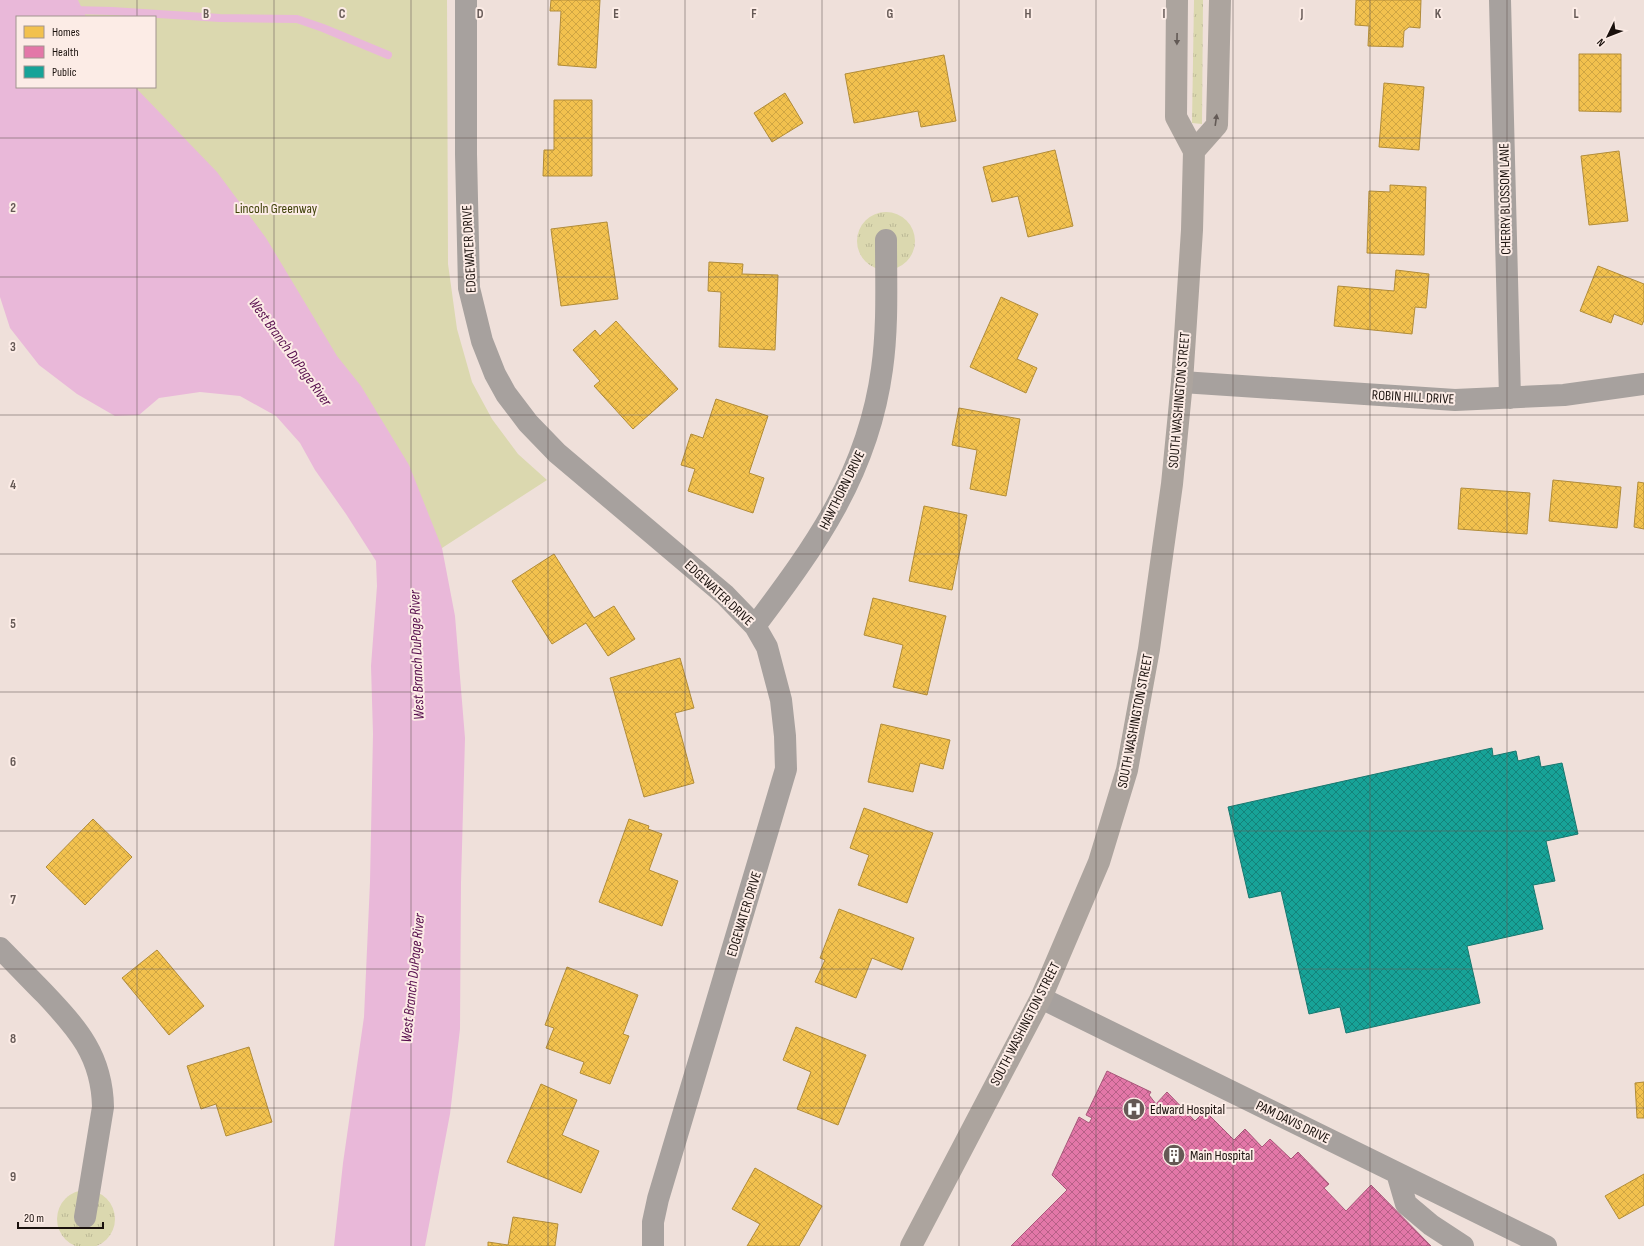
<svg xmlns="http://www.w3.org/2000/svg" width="1644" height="1246" font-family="'Sofia Sans Condensed',sans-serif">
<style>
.grass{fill:url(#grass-tufts)}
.green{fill:#dbd8af;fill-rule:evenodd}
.water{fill:#e9b8d9}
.homes{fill:url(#homes-cross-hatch);stroke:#b18c3a}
.health{fill:url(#health-cross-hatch);stroke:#a7587a}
.public{fill:url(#public-cross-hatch);stroke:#18776e}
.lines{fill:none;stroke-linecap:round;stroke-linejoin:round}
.stream{stroke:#e9b8d9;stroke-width:8}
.minor{stroke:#a7a19e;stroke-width:22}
.major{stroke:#aca49e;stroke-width:22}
.oneway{fill:#635a56}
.grid{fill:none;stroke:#655955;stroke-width:1;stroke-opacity:0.55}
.labels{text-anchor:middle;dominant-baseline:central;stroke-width:4;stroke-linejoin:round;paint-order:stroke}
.street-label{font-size:14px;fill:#1a110d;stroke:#fcece6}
.park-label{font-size:14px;fill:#3f4208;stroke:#fcece6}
.poi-label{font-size:14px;fill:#1a110d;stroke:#fcece6;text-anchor:start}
.water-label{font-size:15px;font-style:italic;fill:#570e4d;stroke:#fcece6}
.grid-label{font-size:13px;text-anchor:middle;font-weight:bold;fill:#655955;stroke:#fcece6;stroke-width:4;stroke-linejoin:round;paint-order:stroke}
</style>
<defs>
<pattern id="grass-tufts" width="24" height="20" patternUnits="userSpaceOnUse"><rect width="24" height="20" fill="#dbd8af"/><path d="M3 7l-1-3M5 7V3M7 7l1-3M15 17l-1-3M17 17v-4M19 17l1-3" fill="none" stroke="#bbb895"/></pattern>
<pattern id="homes-cross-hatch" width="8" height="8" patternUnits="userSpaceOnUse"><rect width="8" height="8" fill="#f2c14e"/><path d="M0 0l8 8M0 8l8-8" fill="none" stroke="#cfa543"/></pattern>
<pattern id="health-cross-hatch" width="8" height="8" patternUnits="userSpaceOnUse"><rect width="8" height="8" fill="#e377a8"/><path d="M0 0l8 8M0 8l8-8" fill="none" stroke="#b76087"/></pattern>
<pattern id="public-cross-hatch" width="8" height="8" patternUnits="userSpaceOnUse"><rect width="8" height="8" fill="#17a398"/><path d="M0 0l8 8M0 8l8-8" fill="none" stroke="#14837a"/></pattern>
</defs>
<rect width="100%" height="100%" fill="#efe0da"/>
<!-- grass -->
<path class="grass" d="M 1194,0 L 1203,0 L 1202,124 L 1192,123 Z
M857 241a29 29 0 1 1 58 0a29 29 0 1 1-58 0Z
M57 1219a29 29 0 1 1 58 0a29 29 0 1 1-58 0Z"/>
<!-- green -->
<path class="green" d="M 13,0 L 447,0 L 448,264 L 457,329 L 472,382 L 492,419 L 518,454 L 547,480 L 442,548 L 400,571 L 318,428 L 16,286 ZM 17,17 L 155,17 L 155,87 L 17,87 Z"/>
<!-- water -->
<path class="water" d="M 0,0 L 78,0 L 86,17 L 17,17 L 17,87 L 135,87 L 217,172 L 266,238 L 337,356 L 361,386 L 409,465 L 442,548 L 455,616 L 465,738 L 461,883 L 460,1029 L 450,1114 L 425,1246 L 334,1246 L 343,1163 L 364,1017 L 370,882 L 373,734 L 371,666 L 377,586 L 376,561 L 346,514 L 315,470 L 300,443 L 276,416 L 240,396 L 200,392 L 159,398 L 139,415 L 115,416 L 77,394 L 39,365 L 10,328 L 0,297 Z"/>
<!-- homes -->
<path class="homes" d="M 551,0 L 600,0 L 596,68 L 558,65 L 561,11 L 550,11 Z
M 1356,0 L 1421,0 L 1420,28 L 1409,27 L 1404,31 L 1403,47 L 1368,46 L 1369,26 L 1355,25 Z
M 1579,54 L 1621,54 L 1621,112 L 1579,111 Z
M 944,55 L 956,121 L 921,127 L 918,111 L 854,123 L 845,74 Z
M 1384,83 L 1424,87 L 1419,150 L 1379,147 Z
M 785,93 L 803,123 L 772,142 L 754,113 Z
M 554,100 L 592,100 L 592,176 L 543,176 L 544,150 L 554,150 Z
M 1055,150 L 1073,226 L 1028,237 L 1018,196 L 992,202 L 983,167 Z
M 1619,151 L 1628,221 L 1589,225 L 1581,156 Z
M 1390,185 L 1426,187 L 1424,255 L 1367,253 L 1369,191 L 1390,192 Z
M 607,222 L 618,299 L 561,306 L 551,229 Z
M 709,262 L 743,264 L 742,274 L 778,275 L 775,350 L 719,347 L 721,292 L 708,291 Z
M 1598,266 L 1644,284 L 1644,320 L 1642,325 L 1614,314 L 1611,323 L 1580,311 Z
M 1396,270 L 1429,274 L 1426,308 L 1415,307 L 1412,334 L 1334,326 L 1338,286 L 1394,291 Z
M 1001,297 L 1038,314 L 1017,359 L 1037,368 L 1026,393 L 970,367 Z
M 616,321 L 678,389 L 633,429 L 594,386 L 600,381 L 573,350 L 595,330 L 600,336 Z
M 716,399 L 768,416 L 749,473 L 764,478 L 753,513 L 688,491 L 695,469 L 681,465 L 691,434 L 703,438 Z
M 959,408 L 1020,419 L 1006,496 L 970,489 L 977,450 L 952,445 Z
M 1553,480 L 1621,487 L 1617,528 L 1549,521 Z
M 1638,482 L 1644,483 L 1644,529 L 1634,527 Z
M 1461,488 L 1530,493 L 1527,534 L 1458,529 Z
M 924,506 L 967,515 L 952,590 L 909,581 Z
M 554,554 L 594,618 L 614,606 L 635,639 L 608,656 L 586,623 L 552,644 L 512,581 Z
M 873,598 L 946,616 L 927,695 L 893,687 L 903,645 L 864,635 Z
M 680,658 L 694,708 L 675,713 L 694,783 L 644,797 L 610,678 Z
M 881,724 L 950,740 L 943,769 L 920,763 L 913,792 L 868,782 Z
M 864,808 L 933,833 L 907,903 L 858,885 L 869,855 L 850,848 Z
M 93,819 L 132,857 L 85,905 L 46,867 Z
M 629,819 L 649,826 L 648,829 L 662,834 L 649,870 L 678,881 L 662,926 L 599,902 Z
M 839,909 L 914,938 L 902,970 L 872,958 L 856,998 L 815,982 L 825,960 L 820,958 Z
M 157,950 L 204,1006 L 169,1035 L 122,978 Z
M 567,967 L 638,995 L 623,1034 L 629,1036 L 610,1084 L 580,1073 L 584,1062 L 546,1048 L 554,1028 L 545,1025 Z
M 796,1027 L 866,1055 L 838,1125 L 797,1109 L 811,1072 L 783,1060 Z
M 249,1047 L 272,1122 L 226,1136 L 216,1104 L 201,1109 L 187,1066 Z
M 1644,1082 L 1644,1118 L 1637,1118 L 1635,1083 Z
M 541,1084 L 577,1100 L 562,1135 L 599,1151 L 581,1193 L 507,1162 Z
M 755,1168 L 822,1206 L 799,1246 L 747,1246 L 760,1224 L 732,1209 Z
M 1644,1174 L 1644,1205 L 1619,1219 L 1605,1196 Z
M 513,1217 L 558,1224 L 555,1246 L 488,1246 L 488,1242 L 508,1245 Z"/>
<!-- health -->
<path class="health" d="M 1107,1071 L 1151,1092 L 1149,1095 L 1156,1104 L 1167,1092 L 1195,1121 L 1205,1111 L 1234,1140 L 1245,1129 L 1262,1147 L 1270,1139 L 1291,1159 L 1298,1152 L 1329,1184 L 1324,1188 L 1346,1211 L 1371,1185 L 1431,1246 L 1011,1246 L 1067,1190 L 1052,1175 L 1079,1117 L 1089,1123 L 1092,1118 L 1086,1115 Z"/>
<!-- public -->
<path class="public" d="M 1492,748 L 1493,756 L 1516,751 L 1518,761 L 1539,756 L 1541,767 L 1562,763 L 1578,834 L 1546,841 L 1555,881 L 1533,885 L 1543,929 L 1467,946 L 1480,1003 L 1346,1033 L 1340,1007 L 1309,1014 L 1281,891 L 1249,898 L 1228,807 Z"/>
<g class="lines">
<!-- stream -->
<path class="stream" d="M 72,10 L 112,11 L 220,18 L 297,19 L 323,28 L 388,55"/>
<!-- minor -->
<path class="minor" d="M 466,0 L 466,154 L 469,288 L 482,341 L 495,374 L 506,394 L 528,423 L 557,453 L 725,595 L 755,626 L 767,647 L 781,700 L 785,736 L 786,769 L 658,1199 L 653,1222 L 653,1246
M 1500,0 L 1510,398
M 1182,382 L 1455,400 L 1564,395 L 1644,384
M 755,626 C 816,545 868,473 882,369 C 888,327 886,283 886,240
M 0,948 C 15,963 30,979 45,994 C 78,1029 102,1056 103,1107 L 85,1217
M 1041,998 L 1546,1246
M 1397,1173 L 1406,1204 L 1431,1225 L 1463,1246"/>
<!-- major -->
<path class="major" d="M 1194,151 L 1217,125 L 1220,0
M 911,1246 L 1041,998 L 1099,862 L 1127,770 L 1149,649 L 1172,484 L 1182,382 L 1192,230 L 1194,151 L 1176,117 L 1177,0"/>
</g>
<!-- one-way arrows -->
<defs><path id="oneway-solid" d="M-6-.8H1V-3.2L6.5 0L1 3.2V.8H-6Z"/></defs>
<g class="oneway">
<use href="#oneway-solid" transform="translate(1177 39) rotate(91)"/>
<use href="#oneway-solid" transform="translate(1216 120) rotate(-82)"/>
</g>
<!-- grid -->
<path class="grid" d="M 137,0 L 137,17M 274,0 L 274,1246M 411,0 L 411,1246M 548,0 L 548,1246M 685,0 L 685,1246M 822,0 L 822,1246M 959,0 L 959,1246M 1096,0 L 1096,1246M 1233,0 L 1233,1246M 1370,0 L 1370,1246M 1507,0 L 1507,1246M 137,87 L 137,1246M 0,138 L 1644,138M 0,277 L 1644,277M 0,415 L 1644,415M 0,554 L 1644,554M 0,692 L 1644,692M 0,831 L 1644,831M 0,969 L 1644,969M 0,1108 L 1644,1108"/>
<!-- icons -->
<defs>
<g id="hospital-disc" transform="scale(1.15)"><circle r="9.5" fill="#655955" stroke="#fcece6"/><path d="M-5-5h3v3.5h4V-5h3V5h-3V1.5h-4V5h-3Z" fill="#fff"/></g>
<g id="building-disc" transform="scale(1.15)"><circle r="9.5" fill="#655955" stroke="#fcece6"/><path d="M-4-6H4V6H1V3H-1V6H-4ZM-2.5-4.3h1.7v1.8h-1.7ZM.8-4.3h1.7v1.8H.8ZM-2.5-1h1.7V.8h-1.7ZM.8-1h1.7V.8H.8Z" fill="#fff"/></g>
</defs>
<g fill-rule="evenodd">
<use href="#hospital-disc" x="1134" y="1109"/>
<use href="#building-disc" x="1174" y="1155"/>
</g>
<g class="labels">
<!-- street labels -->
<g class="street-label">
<text transform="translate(1505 199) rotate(-91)">CHERRY BLOSSOM LANE</text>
<text transform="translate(469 249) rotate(-93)">EDGEWATER DRIVE</text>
<text transform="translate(1413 397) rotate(3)">ROBIN HILL DRIVE</text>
<text transform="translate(1179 400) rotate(-85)">SOUTH WASHINGTON STREET</text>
<text transform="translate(842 490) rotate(-64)">HAWTHORN DRIVE</text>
<text transform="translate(719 593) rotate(43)">EDGEWATER DRIVE</text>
<text transform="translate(1135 721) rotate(-79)">SOUTH WASHINGTON STREET</text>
<text transform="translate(744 914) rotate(-73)">EDGEWATER DRIVE</text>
<text transform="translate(1025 1024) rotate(-63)">SOUTH WASHINGTON STREET</text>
<text transform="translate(1293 1122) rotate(26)">PAM DAVIS DRIVE</text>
</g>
<!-- park labels -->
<g class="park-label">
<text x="276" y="208">Lincoln Greenway</text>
</g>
<!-- poi labels -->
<g class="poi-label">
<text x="1150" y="1109">Edward Hospital</text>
<text x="1190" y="1155">Main Hospital</text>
</g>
<!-- water labels -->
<g class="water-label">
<text transform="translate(290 352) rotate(54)">West Branch DuPage River</text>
<text transform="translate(417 655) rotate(-92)">West Branch DuPage River</text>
<text transform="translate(413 978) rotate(-84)">West Branch DuPage River</text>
</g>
</g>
<g class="grid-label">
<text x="206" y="18">B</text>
<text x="342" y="18">C</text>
<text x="480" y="18">D</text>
<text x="616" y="18">E</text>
<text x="754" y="18">F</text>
<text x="890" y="18">G</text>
<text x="1028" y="18">H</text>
<text x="1164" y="18">I</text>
<text x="1302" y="18">J</text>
<text x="1438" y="18">K</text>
<text x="1576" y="18">L</text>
<text x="13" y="212">2</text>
<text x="13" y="351">3</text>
<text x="13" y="489">4</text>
<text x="13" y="628">5</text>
<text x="13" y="766">6</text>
<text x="13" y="904">7</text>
<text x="13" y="1043">8</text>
<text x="13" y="1181">9</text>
</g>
<!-- legend -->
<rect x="16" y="16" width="140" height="72" fill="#fcece6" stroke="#a2948f"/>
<rect x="24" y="26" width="20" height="12" fill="#f2c14e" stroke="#a2948f"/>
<text x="52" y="36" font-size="12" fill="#1a110d">Homes</text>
<rect x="24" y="46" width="20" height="12" fill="#e377a8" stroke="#a2948f"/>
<text x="52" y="56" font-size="12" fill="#1a110d">Health</text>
<rect x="24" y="66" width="20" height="12" fill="#17a398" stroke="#a2948f"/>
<text x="52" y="76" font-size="12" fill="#1a110d">Public</text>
<!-- north arrow -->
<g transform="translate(1608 36) rotate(227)" stroke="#fcece6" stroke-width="3" paint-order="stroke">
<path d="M0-3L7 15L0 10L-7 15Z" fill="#1a110d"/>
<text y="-6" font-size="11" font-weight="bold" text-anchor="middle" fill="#1a110d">N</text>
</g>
<!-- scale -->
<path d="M18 1222v6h85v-6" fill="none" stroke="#1a110d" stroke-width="2"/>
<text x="24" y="1222" font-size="12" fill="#1a110d" stroke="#fcece6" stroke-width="3" paint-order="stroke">20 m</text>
</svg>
